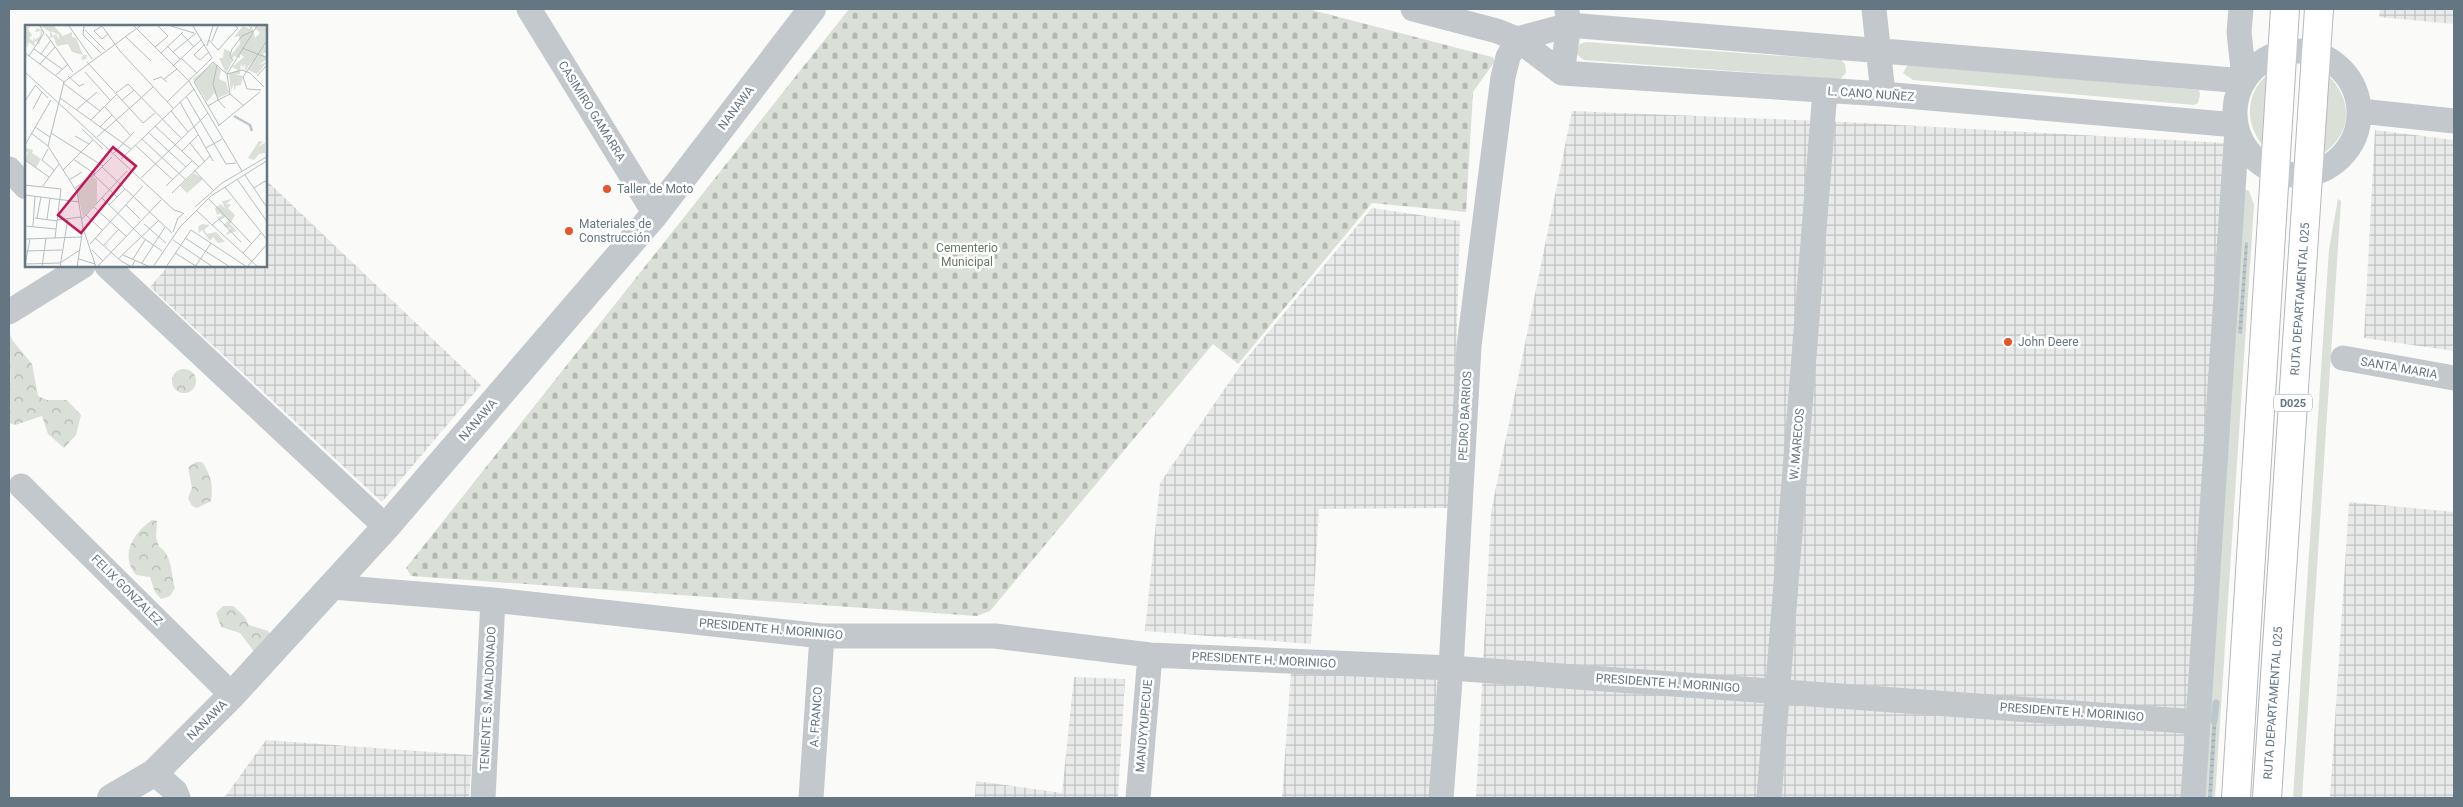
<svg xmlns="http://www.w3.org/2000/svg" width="2463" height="807" font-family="Roboto,sans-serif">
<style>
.industrial{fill:url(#industrial-grid)}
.grass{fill:#dadfd7}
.forest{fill:url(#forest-crowns)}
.cemetery{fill:url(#cemetery-stones)}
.water{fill:url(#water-rules)}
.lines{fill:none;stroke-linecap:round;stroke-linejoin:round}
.stream{stroke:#bbc7cb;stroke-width:7}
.trunk-casing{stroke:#b4b9bd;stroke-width:30}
.minor{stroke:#c3c8cc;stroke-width:25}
.tertiary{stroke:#c3c8cc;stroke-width:28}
.trunk{stroke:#fff;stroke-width:28}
.poi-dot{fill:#e4572e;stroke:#fff;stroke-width:2}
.labels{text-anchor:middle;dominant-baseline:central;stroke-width:5;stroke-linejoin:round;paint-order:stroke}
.shield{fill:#fff;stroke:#939fa8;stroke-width:1}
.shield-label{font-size:11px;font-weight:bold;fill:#657683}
.street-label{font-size:12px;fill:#657683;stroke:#fff}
.poi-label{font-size:12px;fill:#657683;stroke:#fff;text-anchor:start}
.park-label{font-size:12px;fill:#687a64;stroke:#fff}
.inset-river{fill:none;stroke:#bbc7cb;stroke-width:2.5}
.inset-road{fill:none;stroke:#b5bdc2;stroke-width:1}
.view{fill:#c2185b;fill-opacity:0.15;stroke:#c2185b;stroke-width:2.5}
.inset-edge{fill:none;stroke:#657683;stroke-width:2.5}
</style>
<defs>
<pattern id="industrial-grid" width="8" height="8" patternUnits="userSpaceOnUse" patternTransform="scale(1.25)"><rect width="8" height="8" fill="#e8e9e9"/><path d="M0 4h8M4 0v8" fill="none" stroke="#c0c1c2"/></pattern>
<pattern id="forest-crowns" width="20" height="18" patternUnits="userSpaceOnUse" patternTransform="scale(1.25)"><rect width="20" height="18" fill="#dadfd7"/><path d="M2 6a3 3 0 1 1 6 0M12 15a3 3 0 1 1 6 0" fill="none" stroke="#b4b9b4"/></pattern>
<pattern id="cemetery-stones" width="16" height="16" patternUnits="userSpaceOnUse" patternTransform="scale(1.25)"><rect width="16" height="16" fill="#dadfd7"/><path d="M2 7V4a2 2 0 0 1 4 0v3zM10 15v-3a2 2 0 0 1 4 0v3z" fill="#b4b9b4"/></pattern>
<pattern id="water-rules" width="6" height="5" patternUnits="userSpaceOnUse" patternTransform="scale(1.25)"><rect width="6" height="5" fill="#bbc7cb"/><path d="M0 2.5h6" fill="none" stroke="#9ca6aa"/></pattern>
</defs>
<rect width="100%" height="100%" fill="#fafaf8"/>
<!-- industrial -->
<path class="industrial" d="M 2380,9 L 2454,9 L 2454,24 L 2379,17 Z
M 1572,111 L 1846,122 L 2226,143 L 2181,798 L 1476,798 L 1491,512 Z
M 2375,130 L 2454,140 L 2454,351 L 2364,338 Z
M 266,180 L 481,385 L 382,502 L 150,287 L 168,266 L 266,266 Z
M 1372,208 L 1460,221 L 1452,508 L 1319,509 L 1311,644 L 1145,631 L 1160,483 L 1241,365 Z
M 2349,502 L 2454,512 L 2454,798 L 2330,798 Z
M 1291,671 L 1437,673 L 1435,798 L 1282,798 Z
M 1074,677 L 1125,679 L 1118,798 L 975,798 L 976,781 L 1062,793 Z
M 266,740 L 472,755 L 469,798 L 224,798 Z"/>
<!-- grass -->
<path class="grass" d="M 1586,42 L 1841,60 L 1845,64 L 1846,73 L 1840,79 L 1584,60 L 1575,53 L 1580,44 Z
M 1908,64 L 2199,90 L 2200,95 L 2198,103 L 2194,105 L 1913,80 L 1903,73 Z
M 2267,75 L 2263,146 C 2245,124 2245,94 2267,75 Z
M 2328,75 C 2354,102 2352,133 2322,155 Z
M 2293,182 L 2255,798 L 2252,798 Z
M 2244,189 L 2249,191 L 2254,205 L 2215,798 L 2203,798 Z
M 2338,199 L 2341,201 L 2302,798 L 2293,798 L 2329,249 Z"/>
<!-- forest -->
<path class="forest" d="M 9,332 L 13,341 L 32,364 L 38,396 L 47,400 L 67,400 L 81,415 L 76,435 L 64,448 L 48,434 L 42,416 L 15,425 L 9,423 Z
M172 381a12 12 0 1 1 24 0a12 12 0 1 1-24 0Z
M 196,462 L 202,462 C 212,476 213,488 211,501 L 197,508 L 192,506 L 188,498 L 192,488 L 188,467 Z
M 152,520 L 157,521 L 156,537 L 159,547 C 172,553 171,575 175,588 L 170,596 L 161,599 L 155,592 L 150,577 L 136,575 C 119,554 134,533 152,520 Z
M 223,606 L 233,606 L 244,616 L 249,625 L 268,631 L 271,635 L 255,653 L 240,633 L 221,627 L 216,613 Z"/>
<!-- cemetery -->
<path class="cemetery" d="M 849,9 L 1308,9 L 1492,57 L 1495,61 L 1473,92 L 1466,212 L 1372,203 L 1238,364 L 1213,344 L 990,611 L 977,616 L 411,576 L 406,568 Z"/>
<!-- water -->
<path class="water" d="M 2245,242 L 2248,243 L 2242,334 L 2238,333 Z
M 2213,712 L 2217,712 L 2212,798 L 2208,798 Z"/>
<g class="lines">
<!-- stream -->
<path class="stream" d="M 2214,721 L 2216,703"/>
<!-- trunk casing -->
<g class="trunk-casing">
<path id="trunk" d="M 2236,798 L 2285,9
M 2267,798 L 2319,9"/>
</g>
<!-- minor -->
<path class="minor" d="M 529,9 L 655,214
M 1413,9 L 1497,31 L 1517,39 L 1562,73 L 1883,94 L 2236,125
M 1874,9 L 1883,94
M 2241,9 L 2239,32 L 2244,79
M 1517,39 L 1569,25 L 2244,81
M2235 113a62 62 0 1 1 124 0a62 62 0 1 1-124 0Z
M 1562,73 L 1569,25 L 1567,11
M 2360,111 L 2454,121
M 9,169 L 26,187
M 107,266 L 386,527
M 9,312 L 83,266
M 2343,358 L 2454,378
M 21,486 L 232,695
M 332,587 L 493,600 L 822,636 L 995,636 L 1150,655 L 1451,668 L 2198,722
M 154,773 L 175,791 L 178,798
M 483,798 L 493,600
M 811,798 L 822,636
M 1138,798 L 1150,655
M 1441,798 L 1451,668 L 1469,346 L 1503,77 L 1508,57 L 1517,39
M 1769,798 L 1825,91
M 2193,798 L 2237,129"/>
<!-- tertiary -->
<path class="tertiary" d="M 111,798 L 154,773 L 232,695 L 386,527 L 655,214 L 812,9"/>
<!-- trunk -->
<use href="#trunk" class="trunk"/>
</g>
<!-- markers -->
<g class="poi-dot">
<circle cx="607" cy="189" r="5"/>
<circle cx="569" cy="231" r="5"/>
<circle cx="2008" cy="342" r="5"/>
</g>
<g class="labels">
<!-- shield labels -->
<rect class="shield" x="2274" y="394.5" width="38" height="17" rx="4"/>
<g class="shield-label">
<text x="2293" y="403">D025</text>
</g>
<!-- street labels -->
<g class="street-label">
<text transform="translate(1871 94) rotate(4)">L. CANO NUÑEZ</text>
<text transform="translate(736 108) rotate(-53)">NANAWA</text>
<text transform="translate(592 111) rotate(58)">CASIMIRO GAMARRA</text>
<text transform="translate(2300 299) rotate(-86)">RUTA DEPARTAMENTAL 025</text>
<text transform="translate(2399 368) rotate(10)">SANTA MARIA</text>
<text transform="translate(1465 416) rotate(-87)">PEDRO BARRIOS</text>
<text transform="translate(478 420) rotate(-49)">NANAWA</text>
<text transform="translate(1797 444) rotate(-85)">W. MARECOS</text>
<text transform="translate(127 590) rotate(45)">FELIX GONZALEZ</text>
<text transform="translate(771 629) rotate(5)">PRESIDENTE H. MORINIGO</text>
<text transform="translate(1264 660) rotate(3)">PRESIDENTE H. MORINIGO</text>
<text transform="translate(1668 683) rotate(4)">PRESIDENTE H. MORINIGO</text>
<text transform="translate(488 699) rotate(-87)">TENIENTE S. MALDONADO</text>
<text transform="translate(2273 703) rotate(-86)">RUTA DEPARTAMENTAL 025</text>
<text transform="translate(2072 712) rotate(4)">PRESIDENTE H. MORINIGO</text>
<text transform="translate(816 717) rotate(-86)">A. FRANCO</text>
<text transform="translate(207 720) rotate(-45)">NANAWA</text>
<text transform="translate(1144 726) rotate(-85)">MANDYYUPECUE</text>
</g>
<!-- poi labels -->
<g class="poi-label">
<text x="617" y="189">Taller de Moto</text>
<text x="579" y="224">Materiales de<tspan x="579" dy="14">Construcción</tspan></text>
<text x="2018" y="342">John Deere</text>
</g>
<!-- park labels -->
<g class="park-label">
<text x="967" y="248">Cementerio<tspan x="967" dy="14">Municipal</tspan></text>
</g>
</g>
<!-- overview -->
<g transform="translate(25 25)">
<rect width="242" height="242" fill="#fafaf8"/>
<path d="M 6,1 L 3,4 L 7,10 L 4,13 L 8,16 L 9,12 L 10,15 L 15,11 L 16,6 L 10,7 L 12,3 L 18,6 L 14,20 L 11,16 L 9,17 L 10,20 L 9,21 L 4,17 L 2,23 L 0,3 ZM 16,1 L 29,1 L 38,11 L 47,7 L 47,12 L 51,13 L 58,30 L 62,30 L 61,34 L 56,35 L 58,30 L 47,27 L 43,19 L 32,21 L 28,11 L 31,9 L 34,15 L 34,10 L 26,6 L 28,12 L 25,13 L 25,7 ZM 218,1 L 225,4 L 224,1 L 227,1 L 230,13 L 235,8 L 228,1 L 242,1 L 242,18 L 239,22 L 242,21 L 242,26 L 238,29 L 242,34 L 234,40 L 242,37 L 232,49 L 223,45 L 228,35 L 220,46 L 220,39 L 218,42 L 216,39 L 215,49 L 210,49 L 218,51 L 216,60 L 211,61 L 209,66 L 209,59 L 206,66 L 204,49 L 213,45 L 207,42 L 219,32 L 215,29 L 215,33 L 209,31 L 208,34 L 206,30 L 215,19 L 214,11 L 209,12 ZM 199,24 L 205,26 L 207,37 L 201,48 L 194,33 L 198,33 ZM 189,38 L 196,45 L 194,54 L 201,57 L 204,68 L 193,73 L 189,68 L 182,77 L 168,54 ZM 234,116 L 238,117 L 232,122 L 240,118 L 240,128 L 234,129 L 229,135 L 223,133 ZM 0,123 L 8,125 L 7,128 L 16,134 L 11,143 L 0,135 L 3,127 L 0,128 ZM 207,174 L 201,179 L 206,179 L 203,183 L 210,190 L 205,199 L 212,206 L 200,210 L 206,203 L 198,201 L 203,196 L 201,192 L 195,195 L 192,192 L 197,191 L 195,188 L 192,190 L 190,183 L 196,179 L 200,184 L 197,176 ZM 177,199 L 185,200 L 179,205 L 182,209 L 191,207 L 200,217 L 193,218 L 188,212 L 185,216 L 177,205 L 174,208 L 173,202 Z" fill="#dadfd7"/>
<path d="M 68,151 L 72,155 L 72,177 L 58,192 L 51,163 Z" fill="#dadfd7"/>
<path d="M 169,148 L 178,154 L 162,168 L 155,161 Z" fill="#dadfd7"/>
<path class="inset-river" d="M 209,91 L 225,100 L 227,106"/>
<path class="inset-road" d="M 44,1 L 67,34M 59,1 L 58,10 L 76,28M 77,1 L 95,26 L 148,83M 77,1 L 69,6 L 77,14 L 83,9M 109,1 L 164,56 L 217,146M 146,1 L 169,8M 60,5 L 80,25M 156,8 L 169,22M 21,9 L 48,47M 100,11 L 126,36M 184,15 L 193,25 L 213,3 L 210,1M 187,16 L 193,1M 180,19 L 169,30 L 175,35 L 184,27M 142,21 L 155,34M 182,21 L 188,1M 130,22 L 143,11 L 133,1M 217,23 L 243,33M 9,24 L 37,44M 148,27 L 171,8M 0,28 L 39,57M 136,28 L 158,7M 16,29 L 26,15M 4,31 L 19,8 L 15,1M 156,33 L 172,48M 208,36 L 205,30 L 207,24 L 217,11 L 228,6M 62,37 L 118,98 L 130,88M 15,39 L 30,22M 149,40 L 177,14M 192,40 L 188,59 L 193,75 L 205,69M 0,47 L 149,185 L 158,188M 60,47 L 86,76M 30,51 L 43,39M 43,51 L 54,61 L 59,59M 232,51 L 243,39M 139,54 L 152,44M 128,55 L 136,52 L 142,57M 38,58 L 75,86M 10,60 L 23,73M 236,65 L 222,64 L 218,52 L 243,14M 91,68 L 103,59 L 156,113M 161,71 L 201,139 L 211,138M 35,73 L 106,124M 116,73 L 128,62M 97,75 L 109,65M 0,76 L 10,61M 142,77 L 187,33 L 168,1M 155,77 L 188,136M 183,81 L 193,75 L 200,83M 219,81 L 205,69 L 202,49 L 232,1M 80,82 L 106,111M 8,84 L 17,67M 51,85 L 72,67M 146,86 L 163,107M 66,95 L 92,69M 194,100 L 169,57 L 188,37 L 202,49 L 217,45 L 225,48 L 239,62M 130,101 L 174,142M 193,101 L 235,67M 10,102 L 25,112M 75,102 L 87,90M 57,104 L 78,124M 123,107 L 161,142M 6,108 L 23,121M 26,108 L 78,141M 50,111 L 64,119M 72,112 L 116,73M 117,114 L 161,155M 165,118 L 180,137M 0,120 L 26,75M 110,120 L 148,155M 181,123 L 197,114M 23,124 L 17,135 L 29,145M 157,126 L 173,110M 89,128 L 109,107M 48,134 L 70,149M 96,134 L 169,64M 0,135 L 24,152M 77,142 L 147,208M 38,145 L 68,115M 170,146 L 188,165M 68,149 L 92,172M 220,150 L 243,184M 116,153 L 183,88M 212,154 L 243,198M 44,155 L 57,147M 0,160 L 17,162M 141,161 L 167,136M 17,162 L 34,139M 18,162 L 36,164 L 30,213M 200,162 L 243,216M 50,163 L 70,149 L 87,132M 229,163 L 240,156 L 243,160M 147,168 L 185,131M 0,170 L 54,177M 77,173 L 117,212 L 137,226M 184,174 L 227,219M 84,180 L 100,164M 101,180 L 115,194M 69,182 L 101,211M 170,182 L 197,158 L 243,131M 172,186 L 233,242M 61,190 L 77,205M 10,193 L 32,196M 12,193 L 16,172M 22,194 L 25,173M 57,194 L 102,146M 32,195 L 56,192M 119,199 L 141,218M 187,200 L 194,194 L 216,217M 0,201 L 31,204M 8,201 L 10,171M 58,203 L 71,242M 148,207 L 153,193 L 159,188M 70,213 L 96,236 L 107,242 L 110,235M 160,213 L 205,242M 0,214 L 57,212M 148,215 L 188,242M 65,219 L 118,161M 78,221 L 94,204M 67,225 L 78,236M 0,226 L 37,225M 150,228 L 171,241M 218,228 L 236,208M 98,230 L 125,242M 54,234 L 70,239M 93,234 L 133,196M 108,234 L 120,215M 117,238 L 140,202M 0,239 L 35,238 L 55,225M 0,240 L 5,214M 17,242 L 21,213M 35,242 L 43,193M 52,242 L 58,203 L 52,167 L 23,121 L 39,57 L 115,1M 72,242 L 136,175M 128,242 L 155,202 L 186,171 L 243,135M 141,242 L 166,205 L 222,242 L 243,218M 170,242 L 186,218"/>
<path class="view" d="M 88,122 L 111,141 L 56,208 L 33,190 Z"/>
<rect width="242" height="242" class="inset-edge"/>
</g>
<!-- border -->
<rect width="2463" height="807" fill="none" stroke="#657683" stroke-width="20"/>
</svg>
